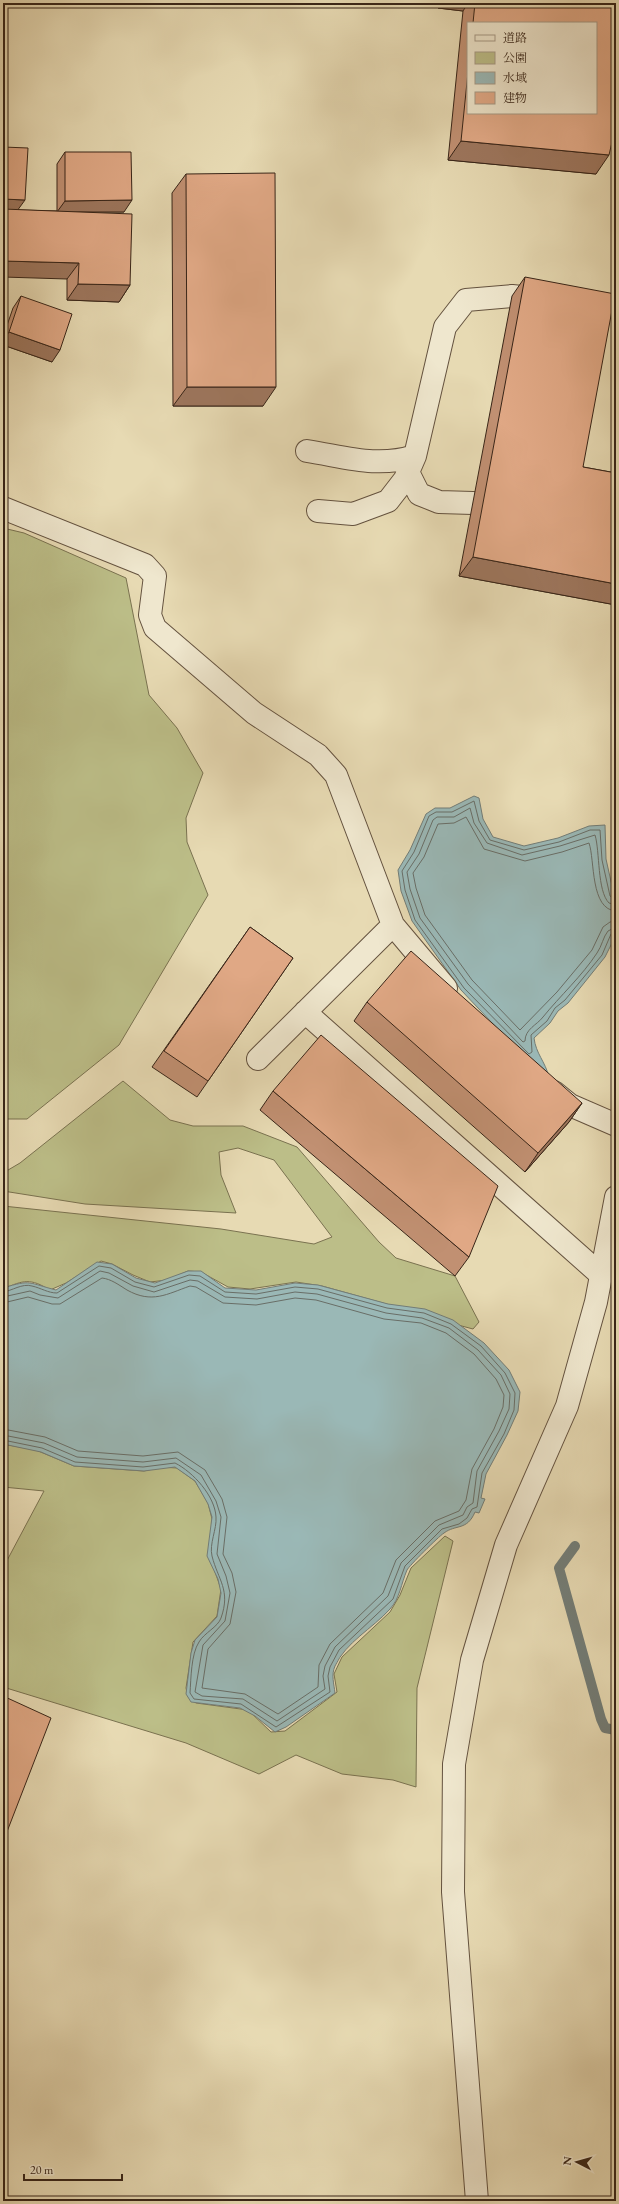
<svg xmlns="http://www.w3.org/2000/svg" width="619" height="2204" font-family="'EB Garamond','Noto Serif JP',serif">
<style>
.green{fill:#bcbe88;stroke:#7a7250}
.water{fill:#9ab8b6;stroke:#737d77}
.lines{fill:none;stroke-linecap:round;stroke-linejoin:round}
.shore{stroke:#696e67;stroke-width:1}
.stream{stroke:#737d77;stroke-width:10}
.minor-casing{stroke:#64523f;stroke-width:24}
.minor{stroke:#efe7ce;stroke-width:22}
.wall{fill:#c19072;stroke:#382518;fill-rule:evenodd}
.shaded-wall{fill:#9d765d;stroke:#382518}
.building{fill:#e0a885;stroke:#382518}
</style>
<rect width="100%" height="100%" fill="#e7dab3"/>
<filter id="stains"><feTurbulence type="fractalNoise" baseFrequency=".005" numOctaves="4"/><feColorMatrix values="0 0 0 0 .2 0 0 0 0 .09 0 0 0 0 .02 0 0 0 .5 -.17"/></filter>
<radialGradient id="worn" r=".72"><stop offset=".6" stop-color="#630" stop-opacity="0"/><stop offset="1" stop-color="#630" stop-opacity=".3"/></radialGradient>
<!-- green -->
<path class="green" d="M 3,528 L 24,533 L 126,578 L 149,695 L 177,728 L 203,773 L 186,818 L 187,842 L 208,895 L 119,1045 L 27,1119 L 3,1119 Z
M 123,1081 L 170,1120 L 193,1126 L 243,1126 L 297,1147 L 379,1242 L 396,1258 L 455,1276 L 479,1322 L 473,1329 L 458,1325 L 428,1311 L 390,1305 L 322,1286 L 296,1282 L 250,1289 L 228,1287 L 201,1272 L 188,1271 L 167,1280 L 150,1282 L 133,1275 L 112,1264 L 101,1261 L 66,1283 L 50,1290 C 30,1278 24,1280 3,1289 L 3,1206 L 221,1229 L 314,1244 L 332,1237 L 274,1160 L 238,1148 L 219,1152 L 221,1175 L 236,1213 L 85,1204 L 3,1191 L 3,1173 L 20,1163 Z
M 3,1444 L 36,1450 L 74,1466 L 144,1471 L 161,1467 L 177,1468 L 195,1481 L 208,1503 L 212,1519 L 214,1569 L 221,1589 L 217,1616 L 193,1642 L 186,1688 L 188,1697 L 196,1703 L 248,1710 L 271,1732 L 285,1731 L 337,1692 L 334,1674 L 342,1657 L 390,1612 L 400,1595 L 411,1568 L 445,1536 L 453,1541 L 417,1688 L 416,1787 L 393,1780 L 342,1774 L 296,1755 L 259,1774 L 186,1743 L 3,1687 L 3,1568 L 44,1491 L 3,1487 Z"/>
<!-- water -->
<path class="water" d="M 474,796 L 479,798 L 483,819 L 493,837 L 524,846 L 558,838 L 589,826 L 605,825 L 606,859 L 616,904 L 616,927 L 614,939 L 605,957 L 568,1003 L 558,1011 L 550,1023 L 534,1038 C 536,1054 545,1061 549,1077 L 513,1045 L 461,990 L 412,921 L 401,891 L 398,870 L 410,850 L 426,814 L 435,808 L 450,808 Z
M 97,1262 L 112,1264 L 136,1278 L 155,1283 L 188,1271 L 201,1271 L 225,1288 L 256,1290 L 295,1283 L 318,1285 L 388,1304 L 425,1309 L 453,1320 L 484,1343 L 509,1370 L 520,1392 L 518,1411 L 507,1435 L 486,1474 L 481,1498 L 485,1499 L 479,1513 L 475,1512 C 467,1531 456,1524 444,1533 C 438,1537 409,1566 407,1570 C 401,1584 400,1598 390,1609 C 372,1629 346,1642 335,1666 C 331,1675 334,1684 335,1693 L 286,1727 L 275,1732 L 255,1716 L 240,1708 L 191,1702 L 186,1694 L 191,1653 L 195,1640 L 217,1617 L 221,1593 L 218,1579 L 207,1556 L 212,1517 L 208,1504 L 195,1481 L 175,1467 L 144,1471 L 74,1466 L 41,1452 L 3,1444 L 3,1288 C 32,1279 28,1283 56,1290 Z"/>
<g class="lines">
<!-- shore -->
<path class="shore" d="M 616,900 L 610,896 L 602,860 L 600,830 L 590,830 L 559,842 L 524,850 L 490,840 L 479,821 L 474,801 L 452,812 L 436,812 L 429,816 L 414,852 L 402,871 L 405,890 L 415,920 L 464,988 L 529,1054 L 532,1052 L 531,1035 L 547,1021 L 555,1008 L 565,1000 L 602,955 L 611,934 L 616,932
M 616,905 L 609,903 C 597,891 600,851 595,835 L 560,846 L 522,855 L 487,843 L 474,823 L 470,808 L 454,817 L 437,817 L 433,820 L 419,854 L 407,872 L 410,889 L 420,918 L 468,984 L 523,1042 L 525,1041 C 525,1029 537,1025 543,1017 C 560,996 582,976 597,953 C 602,946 603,937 608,931 L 616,927
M 616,911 C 590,910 595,860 589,843 L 562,852 L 525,861 L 484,849 L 466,817 L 454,823 L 438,824 L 424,857 L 413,873 L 416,888 L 425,915 L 472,980 L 520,1030 L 557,992 L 592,950 L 603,927 L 610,922 L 616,921
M 3,1292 C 12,1291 22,1283 32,1286 C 41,1288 48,1293 57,1293 L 99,1266 L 111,1268 L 135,1282 L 154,1287 L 189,1275 L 200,1276 L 225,1292 L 256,1294 L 295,1287 L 318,1289 L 387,1308 L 424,1313 L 451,1324 L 481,1346 L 505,1373 L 515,1393 L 514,1410 L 504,1434 L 482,1473 L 477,1507 L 472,1509 L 467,1518 L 459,1524 L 442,1529 L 405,1566 L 393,1599 L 339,1650 L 330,1667 L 328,1676 L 330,1692 L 276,1727 L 241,1704 L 194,1699 L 190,1693 C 191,1679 191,1654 199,1642 C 204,1633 218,1627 221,1618 C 231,1590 218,1580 212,1556 C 209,1544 217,1529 216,1517 C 215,1496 193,1472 175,1463 L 143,1467 L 75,1462 L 42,1448 L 3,1440
M 3,1297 L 30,1291 L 40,1295 L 58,1298 L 100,1271 L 109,1273 L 133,1286 L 154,1292 L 190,1280 L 198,1281 L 225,1297 L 257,1299 L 295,1292 L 317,1294 L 386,1313 L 422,1318 L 449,1328 L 478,1350 L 501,1375 L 510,1394 L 509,1409 L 499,1431 L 477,1471 L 473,1503 L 467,1507 L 463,1515 L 439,1525 L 401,1563 L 388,1596 L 335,1647 L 325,1666 L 323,1676 L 325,1689 L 277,1721 L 243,1699 L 202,1696 L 195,1692 L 203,1645 L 225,1621 L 230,1593 L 226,1576 L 217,1554 L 221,1517 L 216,1501 L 201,1475 L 176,1458 L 143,1462 L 77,1457 L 44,1443 L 3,1435
M 3,1303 L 28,1297 L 52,1304 L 60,1304 L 102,1278 C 111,1279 119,1285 127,1290 C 152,1304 167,1294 190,1286 L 196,1287 L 223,1303 L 256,1305 L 295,1298 L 316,1300 L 384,1319 L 421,1323 L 446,1333 L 474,1354 L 496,1379 L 504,1395 L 503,1407 L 494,1429 L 472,1469 L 466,1500 L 459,1511 L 435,1521 L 396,1560 L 383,1593 L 330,1644 L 319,1665 L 318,1687 L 278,1714 L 245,1694 L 202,1688 L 208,1649 L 230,1624 L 236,1592 L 232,1573 L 223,1554 L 227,1517 L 222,1499 L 205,1470 L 178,1452 L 143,1456 L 78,1451 L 45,1437 L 3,1429"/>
<!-- stream -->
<path class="stream" d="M 575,1546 L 559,1568 L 601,1719 L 605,1728 L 616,1730"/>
<!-- minor casing -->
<g class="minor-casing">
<path id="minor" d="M 307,451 C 346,457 377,468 415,456
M 408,472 L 419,494 L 439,502 L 473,503
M 3,508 L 145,565 L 155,576 L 150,615 L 155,628 L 254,713 L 318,755 L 336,775 L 393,925 L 446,988
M 318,511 L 353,514 L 388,501 L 405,479 L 415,456 L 445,327 L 466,300 L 512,296 L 541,299
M 305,1012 L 601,1275
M 258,1059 L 393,925
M 554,1092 L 570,1105 L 616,1125
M 477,2201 L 453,1892 L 454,1764 L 472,1660 L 506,1545 L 567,1406 L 596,1302 L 616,1197"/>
</g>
<!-- minor -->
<use href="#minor" class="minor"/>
</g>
<!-- wall -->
<path class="wall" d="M 439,3 L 616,3 L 616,188 L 612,188 L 615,130 L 596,174 L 448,160 L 463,11 L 438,8 ZM 468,23 L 596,23 L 468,113 Z
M 65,152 L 124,212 L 93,212 L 130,285 L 119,302 L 67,300 L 67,279 L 18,210 L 57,211 L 57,164 Z
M 186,174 L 263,406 L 173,406 L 172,193 Z
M 525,277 L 583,467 L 616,473 L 616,605 L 459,576 L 512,296 Z
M 21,296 L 52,362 L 3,345 L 3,337 L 13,308 Z
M 250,927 L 293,958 L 197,1097 L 152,1067 Z
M 367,1002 L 582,1103 L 569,1122 L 525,1172 L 354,1021 Z
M 273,1091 L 469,1257 L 455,1276 L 260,1110 Z"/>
<!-- shaded-wall -->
<path class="shaded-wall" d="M 442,3 L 468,3 L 463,11 L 438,8 Z
M 461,141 L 609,155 L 596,174 L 448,160 Z
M 616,182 L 616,188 L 612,188 Z
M 3,199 L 25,200 L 17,211 L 3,211 Z
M 132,200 L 124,212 L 57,212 L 65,201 Z
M 3,261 L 79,263 L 67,279 L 3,277 Z
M 78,284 L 130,285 L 119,302 L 67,300 Z
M 9,332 L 60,350 L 52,362 L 3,345 L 3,341 Z
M 187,387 L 276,387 L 263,406 L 173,406 Z
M 473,557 L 616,584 L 616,605 L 459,576 Z
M 582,1103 L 569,1122 L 525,1172 L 538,1153 Z"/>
<!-- building -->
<path class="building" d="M 475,3 L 616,3 L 616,125 L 609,155 L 461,141 L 468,72 L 468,113 L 596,113 L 596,23 L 473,23 Z
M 3,147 L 28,148 L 25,200 L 3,199 Z
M 65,152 L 131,152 L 132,200 L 65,201 Z
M 275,173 L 276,387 L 187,387 L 186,174 Z
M 3,209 L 132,214 L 130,285 L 78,284 L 79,263 L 3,261 Z
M 525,277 L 615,294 L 583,467 L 616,473 L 616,584 L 473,557 Z
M 21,296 L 72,314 L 60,350 L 9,332 Z
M 250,927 L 293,958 L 208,1081 L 164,1051 Z
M 411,951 L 582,1103 L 538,1153 L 367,1002 Z
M 321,1035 L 498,1186 L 469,1257 L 273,1091 Z
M 3,1696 L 51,1718 L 3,1842 Z"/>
<!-- margin -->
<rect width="619" height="2204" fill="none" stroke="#e7dab3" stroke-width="16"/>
<rect x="4" y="4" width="611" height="2196" fill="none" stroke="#382518" stroke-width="2"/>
<rect x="8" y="8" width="603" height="2188" fill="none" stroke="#382518"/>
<!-- legend -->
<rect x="467" y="22" width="130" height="92" fill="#efe7ce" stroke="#a69985"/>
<rect x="475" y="35" width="20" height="6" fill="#efe7ce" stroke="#a69985"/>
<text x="503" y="42" font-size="12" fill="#382518">道路</text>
<rect x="475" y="52" width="20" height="12" fill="#bcbe88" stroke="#a69985"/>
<text x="503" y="62" font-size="12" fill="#382518">公園</text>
<rect x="475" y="72" width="20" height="12" fill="#9ab8b6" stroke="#a69985"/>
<text x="503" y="82" font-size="12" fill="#382518">水域</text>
<rect x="475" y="92" width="20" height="12" fill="#e0a885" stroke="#a69985"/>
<text x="503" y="102" font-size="12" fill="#382518">建物</text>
<!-- north arrow -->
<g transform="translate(577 2162) rotate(276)" stroke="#efe7ce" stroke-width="3" paint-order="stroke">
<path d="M0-3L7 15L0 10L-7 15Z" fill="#382518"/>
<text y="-6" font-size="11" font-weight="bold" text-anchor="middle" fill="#382518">N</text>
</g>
<!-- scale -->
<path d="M24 2174v6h98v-6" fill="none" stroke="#382518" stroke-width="2"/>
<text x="30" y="2174" font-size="12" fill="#382518" stroke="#efe7ce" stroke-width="3" paint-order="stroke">20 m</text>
<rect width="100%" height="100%" filter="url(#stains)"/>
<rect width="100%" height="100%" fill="url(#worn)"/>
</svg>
